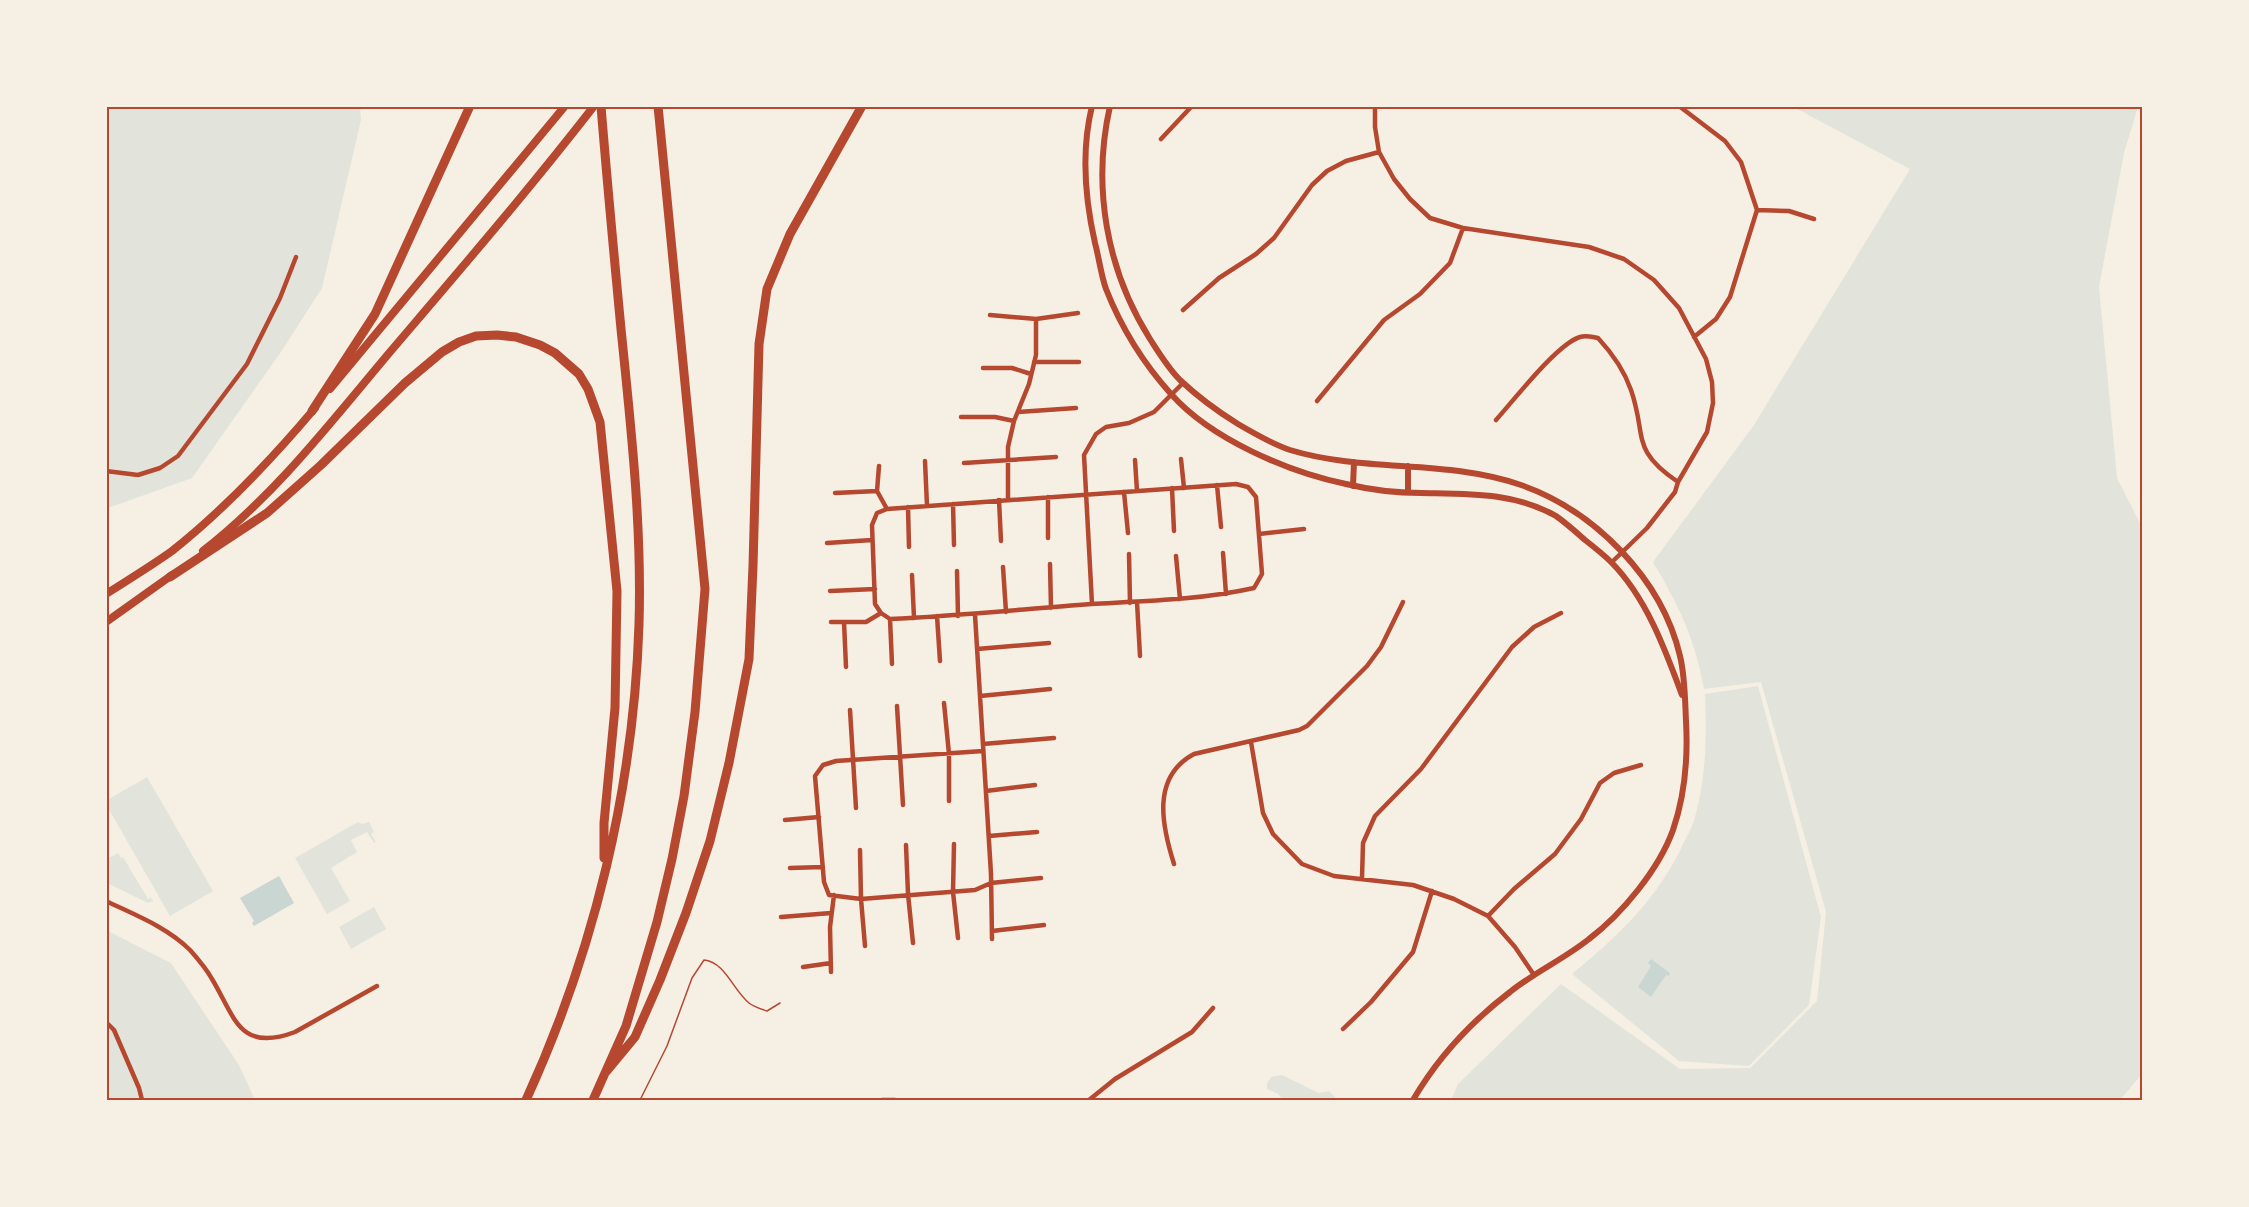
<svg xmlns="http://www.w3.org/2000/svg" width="2249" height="1207" font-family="'DejaVu Sans',sans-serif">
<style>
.green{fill:#e2e4dc}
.water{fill:#c9d6d2}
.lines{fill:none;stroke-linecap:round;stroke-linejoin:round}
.path{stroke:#b5482f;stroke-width:1.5}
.minor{stroke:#b5482f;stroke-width:4.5}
.tertiary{stroke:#b5482f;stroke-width:6}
.primary{stroke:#b5482f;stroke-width:8}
.motorway{stroke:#b5482f;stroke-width:9}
.neatline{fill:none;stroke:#b5482f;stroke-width:2}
</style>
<rect width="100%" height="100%" fill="#f6efe4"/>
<!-- green -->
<path class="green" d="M 107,107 L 360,107 L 361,120 L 322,288 L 283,349 L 192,478 L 111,507 L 107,507 Z
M 1796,107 L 2138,107 L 2124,153 L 2099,287 L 2117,478 L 2142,527 L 2142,1074 L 2120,1100 L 1451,1100 L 1458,1084 L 1561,984 L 1680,1069 L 1750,1068 L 1817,1001 L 1826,912 L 1761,682 L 1704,689 C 1695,639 1679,606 1653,562 L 1754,425 L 1910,169 L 1799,110 Z
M 1758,686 L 1821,917 L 1809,1005 L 1749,1066 L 1679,1061 L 1572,974 C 1619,935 1658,899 1684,842 C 1688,834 1693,826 1695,817 C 1706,778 1707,734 1705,694 Z
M 147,777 L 213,891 L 170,916 L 107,806 L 107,800 Z
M 358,822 L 362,824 L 369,822 L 374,832 L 371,834 L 376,842 L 374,843 L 367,832 L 351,840 L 357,852 L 331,868 L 350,901 L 327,914 L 295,858 Z
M 118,853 L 121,858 L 123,857 L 148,899 L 151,898 L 153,901 L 148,903 L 107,883 L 107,859 Z
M 374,907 L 386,929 L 351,949 L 339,927 Z
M 106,930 L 171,963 L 239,1065 L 255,1100 L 107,1100 Z
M 1282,1075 L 1319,1093 L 1329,1091 L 1338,1100 L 1283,1100 L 1278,1094 L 1267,1089 L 1267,1083 L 1271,1077 Z"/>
<!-- water -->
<path class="water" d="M 279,876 L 294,903 L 254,926 L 252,923 L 254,921 L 240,898 Z
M 1651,959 L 1670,973 L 1669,976 L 1666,975 L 1651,997 L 1638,987 L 1651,966 L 1648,963 Z"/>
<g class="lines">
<!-- path -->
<path class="path" d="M 640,1100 L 667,1046 L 692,978 L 704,960 C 725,962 733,990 749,1003 C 754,1007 761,1009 767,1011 L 780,1003"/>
<!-- minor -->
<path class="minor" d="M 1375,106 L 1375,127 L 1379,152 L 1394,179 L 1410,199 L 1430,218 L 1463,228 L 1589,247 L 1624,259 L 1654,280 L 1679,308 L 1706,359 L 1712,382 L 1713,403 L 1707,432 L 1678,482 L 1675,492 L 1647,528 L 1612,562
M 1679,106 L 1725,141 L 1741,162 L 1757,210 L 1730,297 L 1716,319 L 1694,337
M 1161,139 L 1192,106
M 1757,210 L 1789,211 L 1814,219
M 1183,310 L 1219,278 L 1256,254 L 1274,238 L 1312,185 L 1327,171 L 1346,161 L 1379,152
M 990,315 L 1036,319 L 1078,313
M 1034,362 L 1079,362
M 983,368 L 1012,368 L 1031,374
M 1317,401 L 1384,320 L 1420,294 L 1450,263 L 1463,228
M 1018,412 L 1076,408
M 961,417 L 995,417 L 1014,421
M 1496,420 C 1514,400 1557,344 1580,337 C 1586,335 1592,337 1598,338 C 1612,353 1624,370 1631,390 C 1647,436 1630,450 1678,482
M 1181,459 L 1184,488
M 1135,460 L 1137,491
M 925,461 L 927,506
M 964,463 L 1056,457
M 879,466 L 877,491 L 887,509
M 106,471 L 138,475 L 160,468 L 178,456 L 247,364 L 280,298 L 296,257
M 1236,484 L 1248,487 L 1256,497 L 1262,574 L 1254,588 C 1200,600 1146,601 1091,604 C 1024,609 957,616 890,619 L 881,613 L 875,604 L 872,525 L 877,513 L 887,509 Z
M 1217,485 L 1221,527
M 1172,488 L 1174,531
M 1124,492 L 1128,533
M 835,493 L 877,491
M 1048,497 L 1048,538
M 999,500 L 1001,541
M 1008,500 L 1008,447 L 1014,421 L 1029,384 L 1036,355 L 1036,319
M 953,504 L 954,545
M 908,507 L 909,547
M 1259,534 L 1304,529
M 827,543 L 872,540
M 1223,553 L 1226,594
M 1129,554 L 1130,603
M 1176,556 L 1180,599
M 1050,564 L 1051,608
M 1003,567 L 1006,612
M 957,571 L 958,616
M 912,575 L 914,618
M 830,591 L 875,589
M 1137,602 L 1140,656
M 1092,604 L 1084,455 L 1096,434 L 1106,427 L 1129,423 L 1154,412 L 1183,383
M 975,615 L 991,874 L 992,939
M 937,616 L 940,661
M 890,619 L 892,664
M 831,622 L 866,622 L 881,613
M 844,622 L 846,667
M 977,649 L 1049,643
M 980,696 L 1050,689
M 944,703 L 949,754 L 949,801
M 897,706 L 903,805
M 850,710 L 856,808
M 1251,742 L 1263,813 L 1273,834 L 1302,864 L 1334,876 L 1413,885 L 1454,899 L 1488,916 L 1515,947 L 1534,975
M 983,744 L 1054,738
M 983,751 L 836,761 L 823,765 L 815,776 L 824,882 L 829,895 L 861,899 L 975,890 L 991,883 L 1041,878
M 986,791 L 1035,785
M 785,820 L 819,817
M 989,836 L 1037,832
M 954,844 L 953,892 L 958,938
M 906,845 L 908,894 L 913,943
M 860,850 L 861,899 L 865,946
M 1174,864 C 1162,826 1151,777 1194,754 L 1299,730 L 1307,726 L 1367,666 L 1381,647 L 1403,602
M 790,868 L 823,867
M 1362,878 L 1363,843 L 1375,816 L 1421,769 L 1512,647 L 1534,627 L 1561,613
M 106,901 C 135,915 167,927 190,950 C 198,959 206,968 212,979 C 235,1017 239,1053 295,1032 L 377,986
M 1488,916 L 1514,889 L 1555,854 L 1581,819 L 1600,783 L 1614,773 L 1641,765
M 781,917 L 831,913
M 992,931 L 1044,925
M 803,967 L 831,963
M 831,972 L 830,927 L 834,895
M 106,1022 L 114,1030 L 139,1088 L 142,1100
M 1343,1029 L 1371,1002 L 1413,952 L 1432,891
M 882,1100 L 895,1100
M 1089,1100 L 1115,1079 L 1192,1032 L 1213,1008"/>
<!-- tertiary -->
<path class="tertiary" d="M 1092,106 C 1081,151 1085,199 1095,243 C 1099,258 1101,275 1106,289 C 1121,327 1144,364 1171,394 C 1211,439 1288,472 1346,484 C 1371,490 1396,493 1421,493 C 1467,494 1514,492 1556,516 C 1566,523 1576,532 1585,540 C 1594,547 1603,554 1611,562 C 1646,597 1665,649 1682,695
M 1110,106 C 1092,186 1106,269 1150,339 C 1159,353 1168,368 1180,380 C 1198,397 1217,411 1238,424 C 1255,434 1272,444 1290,450 C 1366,473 1447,459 1521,485 C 1595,511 1662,579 1680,656 C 1685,676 1685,700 1686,721 C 1688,757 1685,795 1673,830 C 1659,869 1622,914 1589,939 C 1564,959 1535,972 1510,992 C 1472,1021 1437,1059 1413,1100
M 1353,486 L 1354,462
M 1408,492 L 1408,466"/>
<!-- primary -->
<path class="primary" d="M 330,389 L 565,106
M 203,551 C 276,494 331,422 390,352 C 459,271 528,191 594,106
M 106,594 C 128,580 151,566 172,551 C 225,509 272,459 315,408
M 106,622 L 172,575"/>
<!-- motorway -->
<path class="motorway" d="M 312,411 L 375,314 L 470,106
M 170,577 L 267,513 L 321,465 L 405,383 L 442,352 L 459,342 L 476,336 L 497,335 L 516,337 L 540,345 L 555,353 L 579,374 L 588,389 L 600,422 L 617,591 L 615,708 L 604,823 L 604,858
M 606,1072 L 635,1037 L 660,980 L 686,913 L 710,841 L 729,763 L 749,659 L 753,566 L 759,344 L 767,289 L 790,234 L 862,106
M 526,1100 C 594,952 634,787 639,624 C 642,526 631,427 621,329 C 614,255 607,181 601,106
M 593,1100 L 626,1026 L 657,922 L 672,859 L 684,796 L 695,712 L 705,589 L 658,106"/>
</g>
<!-- border -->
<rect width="2249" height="1207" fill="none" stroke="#f6efe4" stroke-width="216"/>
<rect x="108" y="108" width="2033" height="991" class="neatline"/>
</svg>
